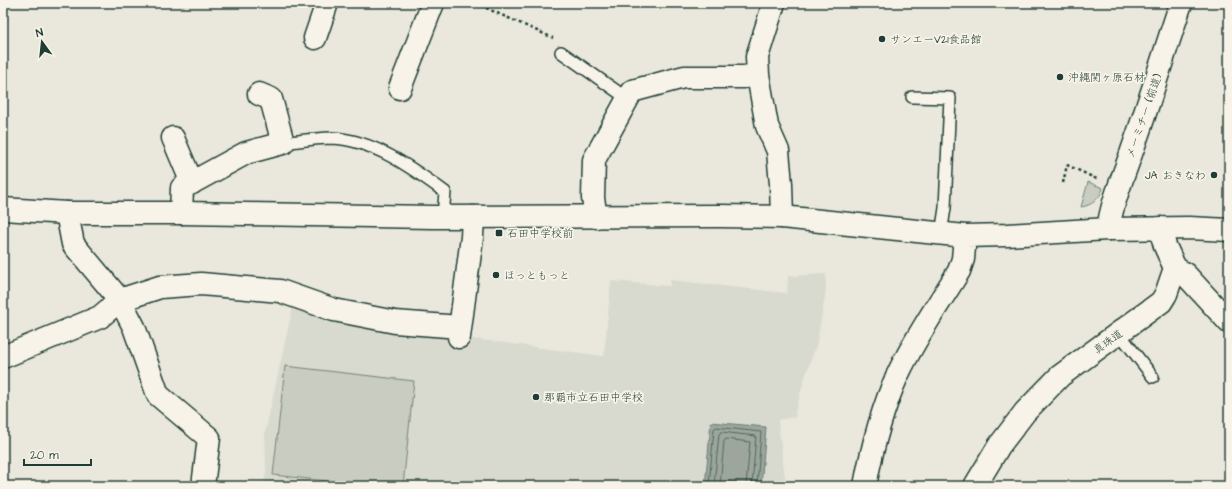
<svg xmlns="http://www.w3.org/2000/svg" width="1232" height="489" font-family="'Architects Daughter','Klee One',sans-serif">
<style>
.built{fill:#d9dacf}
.green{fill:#c8ccc1;stroke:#74847a}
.water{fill:#9ca69c;stroke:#6a7c72}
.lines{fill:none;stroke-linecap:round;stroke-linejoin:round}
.shore{stroke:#51675e;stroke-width:1}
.lane-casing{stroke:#1f3d34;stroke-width:14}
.street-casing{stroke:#1f3d34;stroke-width:25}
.secondary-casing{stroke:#1f3d34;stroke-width:25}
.path{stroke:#1f3d34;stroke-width:2.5;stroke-dasharray:3 3;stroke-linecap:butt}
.lane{stroke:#f7f3e8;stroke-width:11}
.street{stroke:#f7f3e8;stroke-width:22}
.secondary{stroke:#f7f3e8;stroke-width:22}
.poi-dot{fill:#1f3d34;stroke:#f7f3e8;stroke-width:1.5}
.labels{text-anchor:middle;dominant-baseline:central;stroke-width:3.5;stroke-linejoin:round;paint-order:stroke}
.poi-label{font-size:11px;fill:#1f3d34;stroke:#f7f3e8;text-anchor:start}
.street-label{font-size:11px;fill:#1f3d34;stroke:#f7f3e8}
</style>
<rect width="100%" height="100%" fill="#eae8dd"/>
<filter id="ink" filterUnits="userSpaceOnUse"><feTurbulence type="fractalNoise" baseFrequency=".025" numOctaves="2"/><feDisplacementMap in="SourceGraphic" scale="8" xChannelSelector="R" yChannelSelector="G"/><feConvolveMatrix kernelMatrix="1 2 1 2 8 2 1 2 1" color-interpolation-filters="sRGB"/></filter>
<g filter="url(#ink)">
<!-- built -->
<path class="built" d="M 826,274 L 826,290 L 817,343 L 804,380 L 795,413 L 796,417 L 778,420 L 786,486 L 263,486 L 266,472 L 265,433 L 293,306 L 459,337 L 604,356 L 611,281 L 670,286 L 670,280 L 787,293 L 788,276 Z"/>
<!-- green -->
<path class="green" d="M 1088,182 L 1103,188 C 1100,199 1091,206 1081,207 Z
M 285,366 L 414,381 L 403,486 L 372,486 L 273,475 Z"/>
<!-- water -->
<path class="water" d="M 711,422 L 766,427 L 761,486 L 705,486 Z"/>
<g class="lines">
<!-- shore -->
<path class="shore" d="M 709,486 L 714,429 L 716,427 L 761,432 L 757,486
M 714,486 L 719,434 L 721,432 L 756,436 L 752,486
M 720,486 L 724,441 L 726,439 L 750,442 L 746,486"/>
<!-- lane casing -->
<g class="lane-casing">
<path id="lane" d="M 561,52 L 628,99
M 912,97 L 950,98 L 945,208 L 941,234
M 283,143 C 299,141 316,138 332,138 C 374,140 412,168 445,192 L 443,217
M 1119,333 L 1153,377"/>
</g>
<!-- street casing -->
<g class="street-casing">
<path id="street" d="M 774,3 L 757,57 L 758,75 L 767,126 L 778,151 L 781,184 L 782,217
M 315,38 L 327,3
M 400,88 L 433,3
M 173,138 L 192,183
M 181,213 L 182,188 L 246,153 L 283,143 L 271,99 L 259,94
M 596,217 L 593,198 L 594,160 L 632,91 L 684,77 L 744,77 L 758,75
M 1108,229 C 1112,201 1124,175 1133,148 C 1150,100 1165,51 1181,3
M 1175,268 L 1185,274 L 1229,322
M 459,337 L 472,237 L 473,217
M 3,357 L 100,317 L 120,300 L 73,244 L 67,213
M 203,486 L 209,438 L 158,395 L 134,327 L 120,300 L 160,287 L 201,284 L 280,291 L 334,310 L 395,322 L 460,327
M 975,486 L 999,446 L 1025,412 L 1060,376 L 1161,302 L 1166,294 L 1175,268 L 1165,246 L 1160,228"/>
</g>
<!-- secondary casing -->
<g class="secondary-casing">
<path id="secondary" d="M 3,209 L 67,213 L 181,213 L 433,217 L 720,216 L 782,217 L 965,236 L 1007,235 L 1108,229 L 1189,228 L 1229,230
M 865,486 C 872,448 882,409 898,374 C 915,338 938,305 959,271 L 963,259 L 965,236"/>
</g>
<!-- path -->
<path class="path" d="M 475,3 L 553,38
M 1063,183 L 1067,165 L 1099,180"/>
<!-- lane -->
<use href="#lane" class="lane"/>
<!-- street -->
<use href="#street" class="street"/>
<!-- secondary -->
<use href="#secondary" class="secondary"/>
</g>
</g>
<!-- markers -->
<g class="poi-dot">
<circle cx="882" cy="39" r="4"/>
<circle cx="1060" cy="77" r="4"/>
<circle cx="1214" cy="175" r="4"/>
<rect x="495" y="229" width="8" height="8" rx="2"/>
<circle cx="496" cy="275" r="4"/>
<circle cx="536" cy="397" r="4"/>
</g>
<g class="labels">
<!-- poi labels -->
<g class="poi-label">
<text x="890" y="39">サンエーV21食品館</text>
<text x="1068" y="77">沖縄関ヶ原石材</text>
<text x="1206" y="175" text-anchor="end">JA おきなわ</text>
<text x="507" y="233">石田中学校前</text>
<text x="504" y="275">ほっともっと</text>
<text x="544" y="397">那覇市立石田中学校</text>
</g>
<!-- street labels -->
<g class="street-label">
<text transform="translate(1144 116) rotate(-71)">メーミチー (前道)</text>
<text transform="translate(1108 342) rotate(-36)">真珠道</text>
</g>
</g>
<!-- margin -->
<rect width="1232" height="489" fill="none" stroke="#f7f3e8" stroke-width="16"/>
<rect x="8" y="8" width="1216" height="473" fill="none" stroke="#1f3d34" stroke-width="1.5" filter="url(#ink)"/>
<!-- north arrow -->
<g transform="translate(42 42) rotate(345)" stroke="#f7f3e8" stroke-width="3" paint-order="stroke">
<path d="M0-3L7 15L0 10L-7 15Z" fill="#1f3d34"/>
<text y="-6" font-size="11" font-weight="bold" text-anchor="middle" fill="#1f3d34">N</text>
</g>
<!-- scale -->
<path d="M24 459v6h67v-6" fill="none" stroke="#1f3d34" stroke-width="2"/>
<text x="30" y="459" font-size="12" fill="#1f3d34" stroke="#f7f3e8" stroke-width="3" paint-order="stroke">20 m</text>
</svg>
